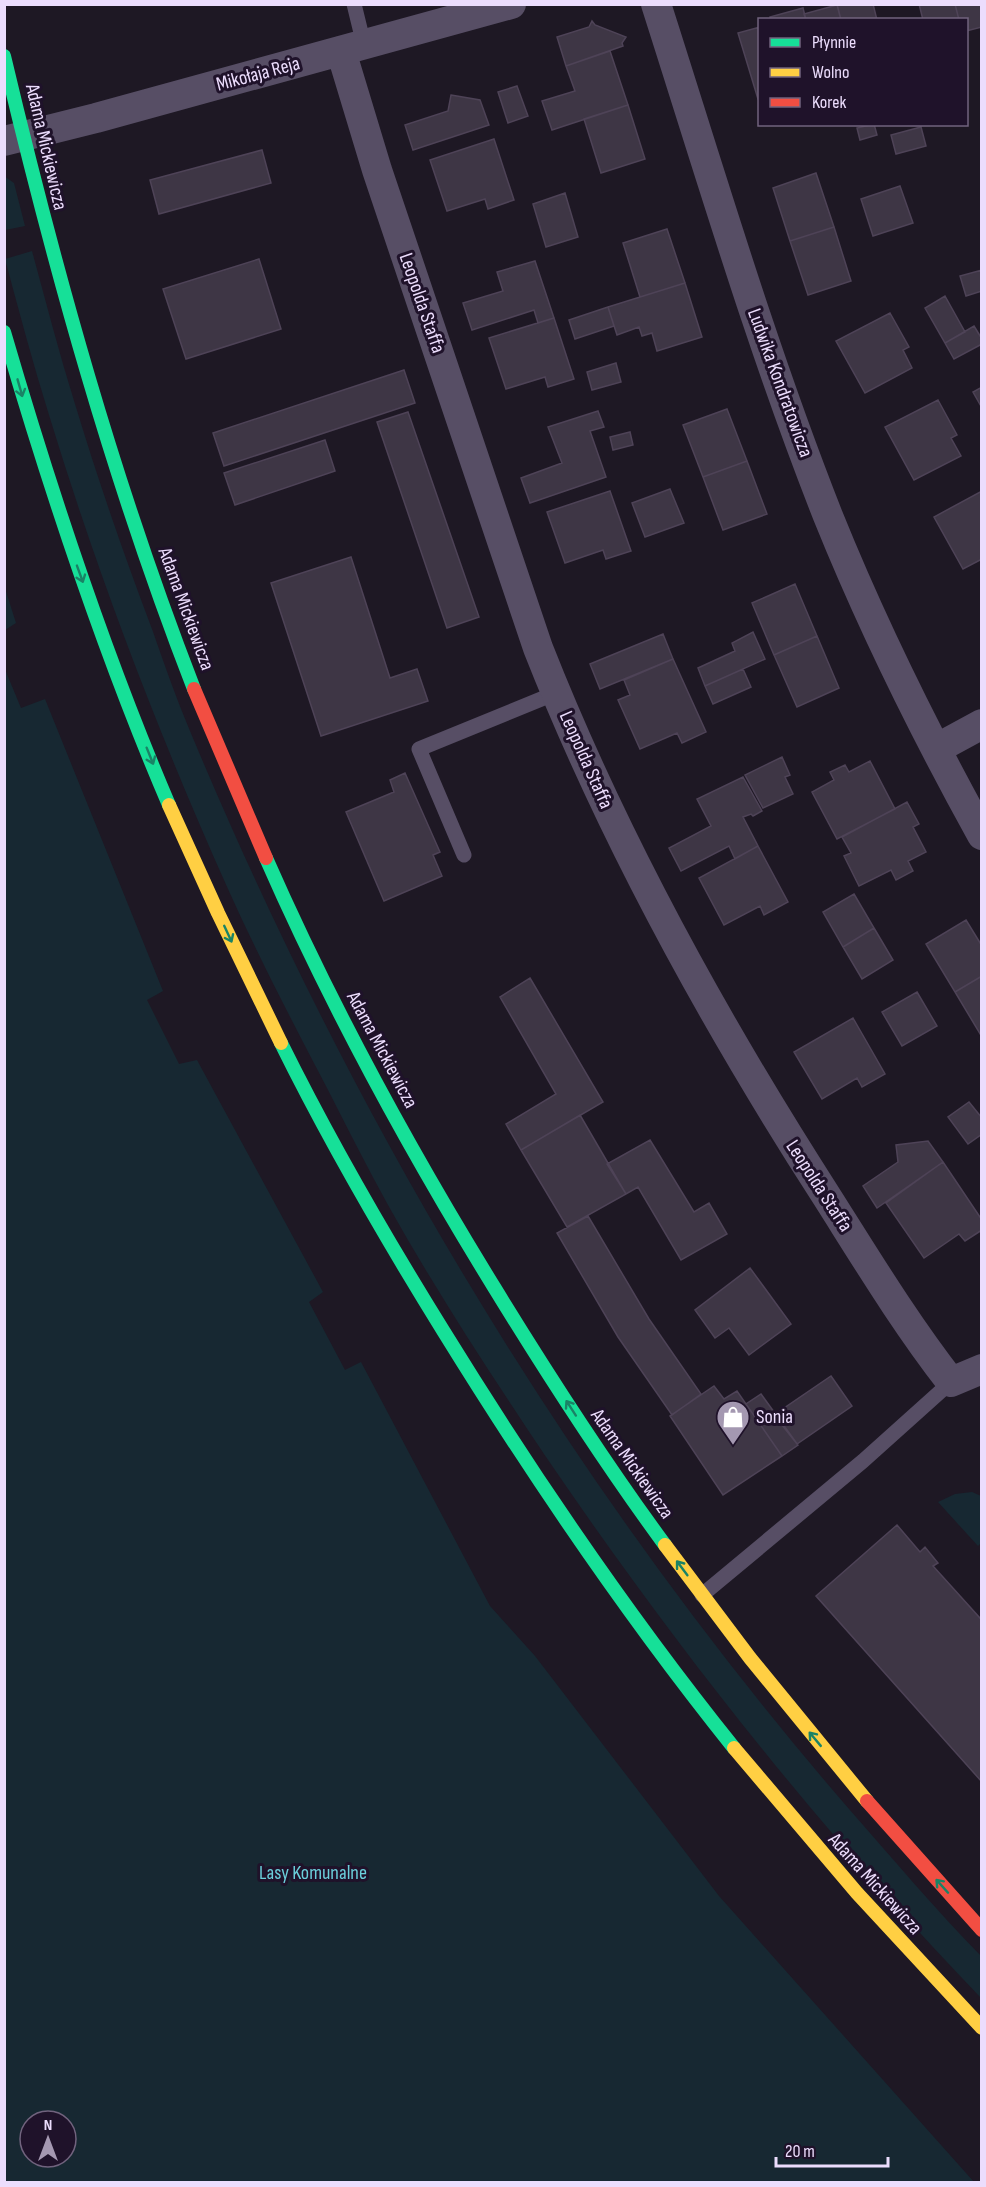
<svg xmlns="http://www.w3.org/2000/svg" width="986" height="2187" font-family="'Sofia Sans Condensed',sans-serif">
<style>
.green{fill:#172832;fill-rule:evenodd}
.building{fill:#3e3645;stroke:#4e4357;stroke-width:1.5}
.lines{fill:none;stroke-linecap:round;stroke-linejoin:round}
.lane{stroke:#574e65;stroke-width:15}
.street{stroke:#574e65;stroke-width:30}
.fast{stroke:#16e098;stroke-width:14}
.slow{stroke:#ffcf43;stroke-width:14}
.jam{stroke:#f24e42;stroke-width:14}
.oneway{stroke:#1a8366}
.labels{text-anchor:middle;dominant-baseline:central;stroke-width:6;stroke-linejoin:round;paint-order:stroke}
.street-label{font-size:20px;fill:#ecddfd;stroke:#1f122a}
.poi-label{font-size:20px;fill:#ecddfd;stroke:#1f122a;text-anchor:start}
.park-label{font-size:20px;fill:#6bcfdb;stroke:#1f122a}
</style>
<rect width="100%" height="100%" fill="#1e1824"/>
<!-- green -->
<path class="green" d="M 4,176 L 14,183 L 25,226 L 5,230 Z
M 32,251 C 46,302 59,353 75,404 C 98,480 124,555 152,629 C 164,663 176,698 190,731 C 353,1122 572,1489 849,1809 C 893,1859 935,1909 981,1956 L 981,1998 C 820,1830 675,1647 544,1454 C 490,1373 436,1291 388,1205 C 367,1167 347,1127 327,1088 C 293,1023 258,956 228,889 C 159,735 98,576 49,415 C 33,364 19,311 5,259 Z
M 4,585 L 16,623 L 5,630 L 4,630 Z
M 4,667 L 21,708 L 45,699 L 163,991 L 147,1000 L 179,1064 L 197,1060 L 323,1292 L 309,1302 L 345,1370 L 361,1362 L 490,1606 L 535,1656 L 719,1896 L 974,2182 L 5,2182 ZM 30,2121 L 66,2121 L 66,2157 L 30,2157 Z
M 972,1492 L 981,1496 L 981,1543 L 978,1546 L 938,1502 L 955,1494 Z"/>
<!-- building -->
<path class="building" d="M 837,4 L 873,4 L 877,20 L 841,20 Z
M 919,4 L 955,4 L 959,20 L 923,20 Z
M 955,4 L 982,4 L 982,27 L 966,31 L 966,20 L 959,20 Z
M 837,5 L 841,20 L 806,20 L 804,14 Z
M 803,8 L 806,20 L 771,20 L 770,17 Z
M 592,21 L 595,25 L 626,37 L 622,43 L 623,46 L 566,66 L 557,37 L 589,27 Z
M 760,27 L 760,99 L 758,99 L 738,33 Z
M 610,51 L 628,105 L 552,130 L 542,101 L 575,91 L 566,66 Z
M 517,86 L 528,116 L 508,123 L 498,92 Z
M 451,95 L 480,100 L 489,125 L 413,150 L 405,125 L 448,111 Z
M 628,105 L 645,159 L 601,173 L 584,119 Z
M 874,124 L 877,135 L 860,140 L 857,128 Z
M 921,127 L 926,146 L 896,154 L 891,135 Z
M 494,139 L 514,200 L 488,209 L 485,199 L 447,211 L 430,160 Z
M 262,150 L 271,183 L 159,214 L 150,180 Z
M 816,173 L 834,227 L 790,241 L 773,188 Z
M 900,186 L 913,223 L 873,236 L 861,199 Z
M 565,193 L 578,237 L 546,247 L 533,204 Z
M 834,227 L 851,281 L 808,295 L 790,241 Z
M 667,229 L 685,283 L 640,297 L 623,243 Z
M 259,259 L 281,329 L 186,359 L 163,289 Z
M 535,261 L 554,318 L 538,323 L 534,310 L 472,330 L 463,303 L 503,291 L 497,272 Z
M 982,270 L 982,291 L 966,296 L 960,276 Z
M 685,283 L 702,337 L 657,351 L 652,333 L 642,336 L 639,327 L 617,335 L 608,307 Z
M 945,296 L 965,332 L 945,343 L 925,308 Z
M 608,307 L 614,326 L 575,339 L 569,320 Z
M 890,313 L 909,347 L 903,350 L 912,368 L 865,393 L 836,341 Z
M 554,318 L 574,379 L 548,387 L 545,377 L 506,389 L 489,338 Z
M 974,326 L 982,339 L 982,344 L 954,359 L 945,343 Z
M 616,363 L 621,382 L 592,390 L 587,372 Z
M 404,370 L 415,403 L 224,466 L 213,433 Z
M 982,387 L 982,408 L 973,392 Z
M 938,400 L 957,435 L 951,438 L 961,456 L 914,480 L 885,427 Z
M 727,409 L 747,461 L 703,477 L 683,425 Z
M 598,411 L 604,427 L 590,431 L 606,477 L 530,503 L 521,478 L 562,463 L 548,427 Z
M 408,412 L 479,617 L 447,628 L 377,422 Z
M 630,432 L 633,445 L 613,450 L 610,437 Z
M 325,440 L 335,471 L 235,505 L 224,473 Z
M 747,461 L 767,514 L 723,530 L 703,477 Z
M 670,489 L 684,523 L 645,537 L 632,503 Z
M 610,491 L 631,551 L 606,559 L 603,550 L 565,563 L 547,512 Z
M 982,491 L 982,559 L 963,569 L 934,517 Z
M 351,557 L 390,678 L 417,669 L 428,701 L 321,736 L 271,583 Z
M 795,584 L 817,636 L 774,655 L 752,603 Z
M 753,632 L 765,659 L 705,686 L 698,668 L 735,651 L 732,643 Z
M 663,634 L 673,659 L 600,689 L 590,664 Z
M 817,636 L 839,688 L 797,707 L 774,655 Z
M 673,659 L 706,732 L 682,743 L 677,733 L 640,749 L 618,700 L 630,695 L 624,680 Z
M 743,669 L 751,687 L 713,704 L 705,686 Z
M 782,757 L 790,775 L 785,777 L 793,794 L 763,808 L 745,775 Z
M 870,761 L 895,809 L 837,839 L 812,792 L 834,780 L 830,772 L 845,765 L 849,772 Z
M 405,773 L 440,852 L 433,855 L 442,876 L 384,901 L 346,812 L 394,792 L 390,780 Z
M 743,777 L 762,811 L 753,816 L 751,814 L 743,817 L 758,846 L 735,859 L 729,846 L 681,871 L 669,848 L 711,826 L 697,799 Z
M 907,802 L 919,824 L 913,827 L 926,852 L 908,861 L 913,871 L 896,880 L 891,870 L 859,886 L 844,856 L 851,853 L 842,837 Z
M 758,846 L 788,902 L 764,915 L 760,906 L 724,925 L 699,878 Z
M 854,894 L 874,928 L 843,947 L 823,912 Z
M 966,920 L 982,946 L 982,976 L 955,992 L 926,944 Z
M 874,928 L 893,960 L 862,979 L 843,947 Z
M 982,976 L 982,1037 L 955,992 Z
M 530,978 L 603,1102 L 521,1150 L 506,1124 L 556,1094 L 500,997 Z
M 917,992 L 937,1026 L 902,1046 L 882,1012 Z
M 853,1018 L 885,1074 L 862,1087 L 857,1078 L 822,1099 L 794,1052 Z
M 969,1102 L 982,1118 L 982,1134 L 968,1144 L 948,1117 Z
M 580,1115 L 626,1194 L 567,1227 L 521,1150 Z
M 650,1140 L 694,1212 L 709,1203 L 727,1234 L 681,1260 L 638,1187 L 626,1194 L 607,1164 Z
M 928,1141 L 943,1162 L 877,1208 L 863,1186 L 898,1162 L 896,1145 Z
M 943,1162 L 982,1220 L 982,1230 L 965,1241 L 959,1234 L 924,1258 L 886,1203 Z
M 588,1216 L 649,1319 L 701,1394 L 672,1415 L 618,1337 L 557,1233 Z
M 750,1268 L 791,1324 L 749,1355 L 729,1328 L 715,1338 L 695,1310 Z
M 831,1376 L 852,1406 L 797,1444 L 774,1415 Z
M 714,1386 L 724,1399 L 737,1391 L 782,1456 L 723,1495 L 670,1416 Z
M 761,1394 L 798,1445 L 782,1456 L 746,1404 Z
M 897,1525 L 920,1552 L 925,1547 L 938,1563 L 933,1566 L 980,1618 L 982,1617 L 982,1782 L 816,1596 Z"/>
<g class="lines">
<!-- lane -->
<path class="lane" d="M 354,4 L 364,45
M 464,855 L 419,749 L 556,693
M 702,1595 L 863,1461 L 951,1382"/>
<!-- street -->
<path class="street" d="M 656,4 C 711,176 762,349 828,516 C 872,625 925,732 982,835
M 341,51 L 377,170 L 538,648 C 614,841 715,1023 827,1197 C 867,1260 905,1323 951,1382 L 982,1369
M 4,141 L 96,118 L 511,4
M 936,749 L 982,724"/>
<!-- fast -->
<path class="fast" d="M 4,56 C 55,271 114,483 194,689
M 4,332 C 51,493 103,651 169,805
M 266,858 C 331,1006 409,1149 494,1287 C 548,1375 604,1462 665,1545
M 281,1043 C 330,1142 385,1237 444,1332 C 533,1476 628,1616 734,1748"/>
<!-- slow -->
<path class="slow" d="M 169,805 L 218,913 L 281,1043
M 665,1545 L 750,1658 L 867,1801
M 734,1748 L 857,1893 L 982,2028"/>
<!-- jam -->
<path class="jam" d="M 194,689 L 266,858
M 867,1801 L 982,1930"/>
</g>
<!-- one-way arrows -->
<defs><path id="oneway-shaft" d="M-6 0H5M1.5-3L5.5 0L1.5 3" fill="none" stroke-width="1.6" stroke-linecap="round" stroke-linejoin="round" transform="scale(1.5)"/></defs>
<g class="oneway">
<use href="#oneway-shaft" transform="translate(20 388) rotate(74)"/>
<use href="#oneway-shaft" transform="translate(80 574) rotate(70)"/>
<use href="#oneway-shaft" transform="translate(150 756) rotate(68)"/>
<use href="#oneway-shaft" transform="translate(228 934) rotate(65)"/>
<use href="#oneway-shaft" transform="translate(571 1408) rotate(-123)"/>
<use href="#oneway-shaft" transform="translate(682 1568) rotate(-127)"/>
<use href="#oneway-shaft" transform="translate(815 1739) rotate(-130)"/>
<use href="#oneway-shaft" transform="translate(942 1886) rotate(-132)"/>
</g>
<!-- icons -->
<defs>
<g id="shop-pin" transform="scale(1.725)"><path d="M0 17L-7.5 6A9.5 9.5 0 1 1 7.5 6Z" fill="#a498b1" stroke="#1f122a"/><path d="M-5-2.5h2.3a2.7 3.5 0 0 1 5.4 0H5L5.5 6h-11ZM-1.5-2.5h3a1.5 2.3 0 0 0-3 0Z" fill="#fff"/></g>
</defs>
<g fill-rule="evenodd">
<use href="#shop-pin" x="733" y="1417"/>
</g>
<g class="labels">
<!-- street labels -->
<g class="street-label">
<text transform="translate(258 74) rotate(-15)">Mikołaja Reja</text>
<text transform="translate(46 147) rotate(77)">Adama Mickiewicza</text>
<text transform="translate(422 303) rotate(71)">Leopolda Staffa</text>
<text transform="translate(780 383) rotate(70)">Ludwika Kondratowicza</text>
<text transform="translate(186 609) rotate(70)">Adama Mickiewicza</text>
<text transform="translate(586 760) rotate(66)">Leopolda Staffa</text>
<text transform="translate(382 1050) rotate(62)">Adama Mickiewicza</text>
<text transform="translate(819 1186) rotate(57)">Leopolda Staffa</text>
<text transform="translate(632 1464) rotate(55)">Adama Mickiewicza</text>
<text transform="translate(875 1884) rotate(48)">Adama Mickiewicza</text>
</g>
<!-- poi labels -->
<g class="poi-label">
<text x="756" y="1417">Sonia</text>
</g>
<!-- park labels -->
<g class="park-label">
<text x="313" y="1873">Lasy Komunalne</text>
</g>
</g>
<!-- border -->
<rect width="986" height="2187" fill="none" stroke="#ecddfd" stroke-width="12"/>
<!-- legend -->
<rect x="758" y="18" width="210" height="108" fill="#1f122a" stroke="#71637e" stroke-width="1.5"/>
<rect x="770" y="38" width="30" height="9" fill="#16e098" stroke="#71637e" stroke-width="1.5"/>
<text x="812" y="48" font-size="18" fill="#ecddfd">Płynnie</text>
<rect x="770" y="68" width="30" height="9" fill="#ffcf43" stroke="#71637e" stroke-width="1.5"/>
<text x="812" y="78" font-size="18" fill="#ecddfd">Wolno</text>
<rect x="770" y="98" width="30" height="9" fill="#f24e42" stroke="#71637e" stroke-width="1.5"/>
<text x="812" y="108" font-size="18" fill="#ecddfd">Korek</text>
<!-- north arrow -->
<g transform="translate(48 2139)"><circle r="28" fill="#1f122a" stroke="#71637e" stroke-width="1.5"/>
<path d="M0-4.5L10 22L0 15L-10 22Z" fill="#a498b1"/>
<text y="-9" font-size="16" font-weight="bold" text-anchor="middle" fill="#ecddfd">N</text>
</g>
<!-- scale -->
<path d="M776 2157v9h112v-9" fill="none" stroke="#ecddfd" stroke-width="3"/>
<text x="785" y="2157" font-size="18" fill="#ecddfd" stroke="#1f122a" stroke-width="4.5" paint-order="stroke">20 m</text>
</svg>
